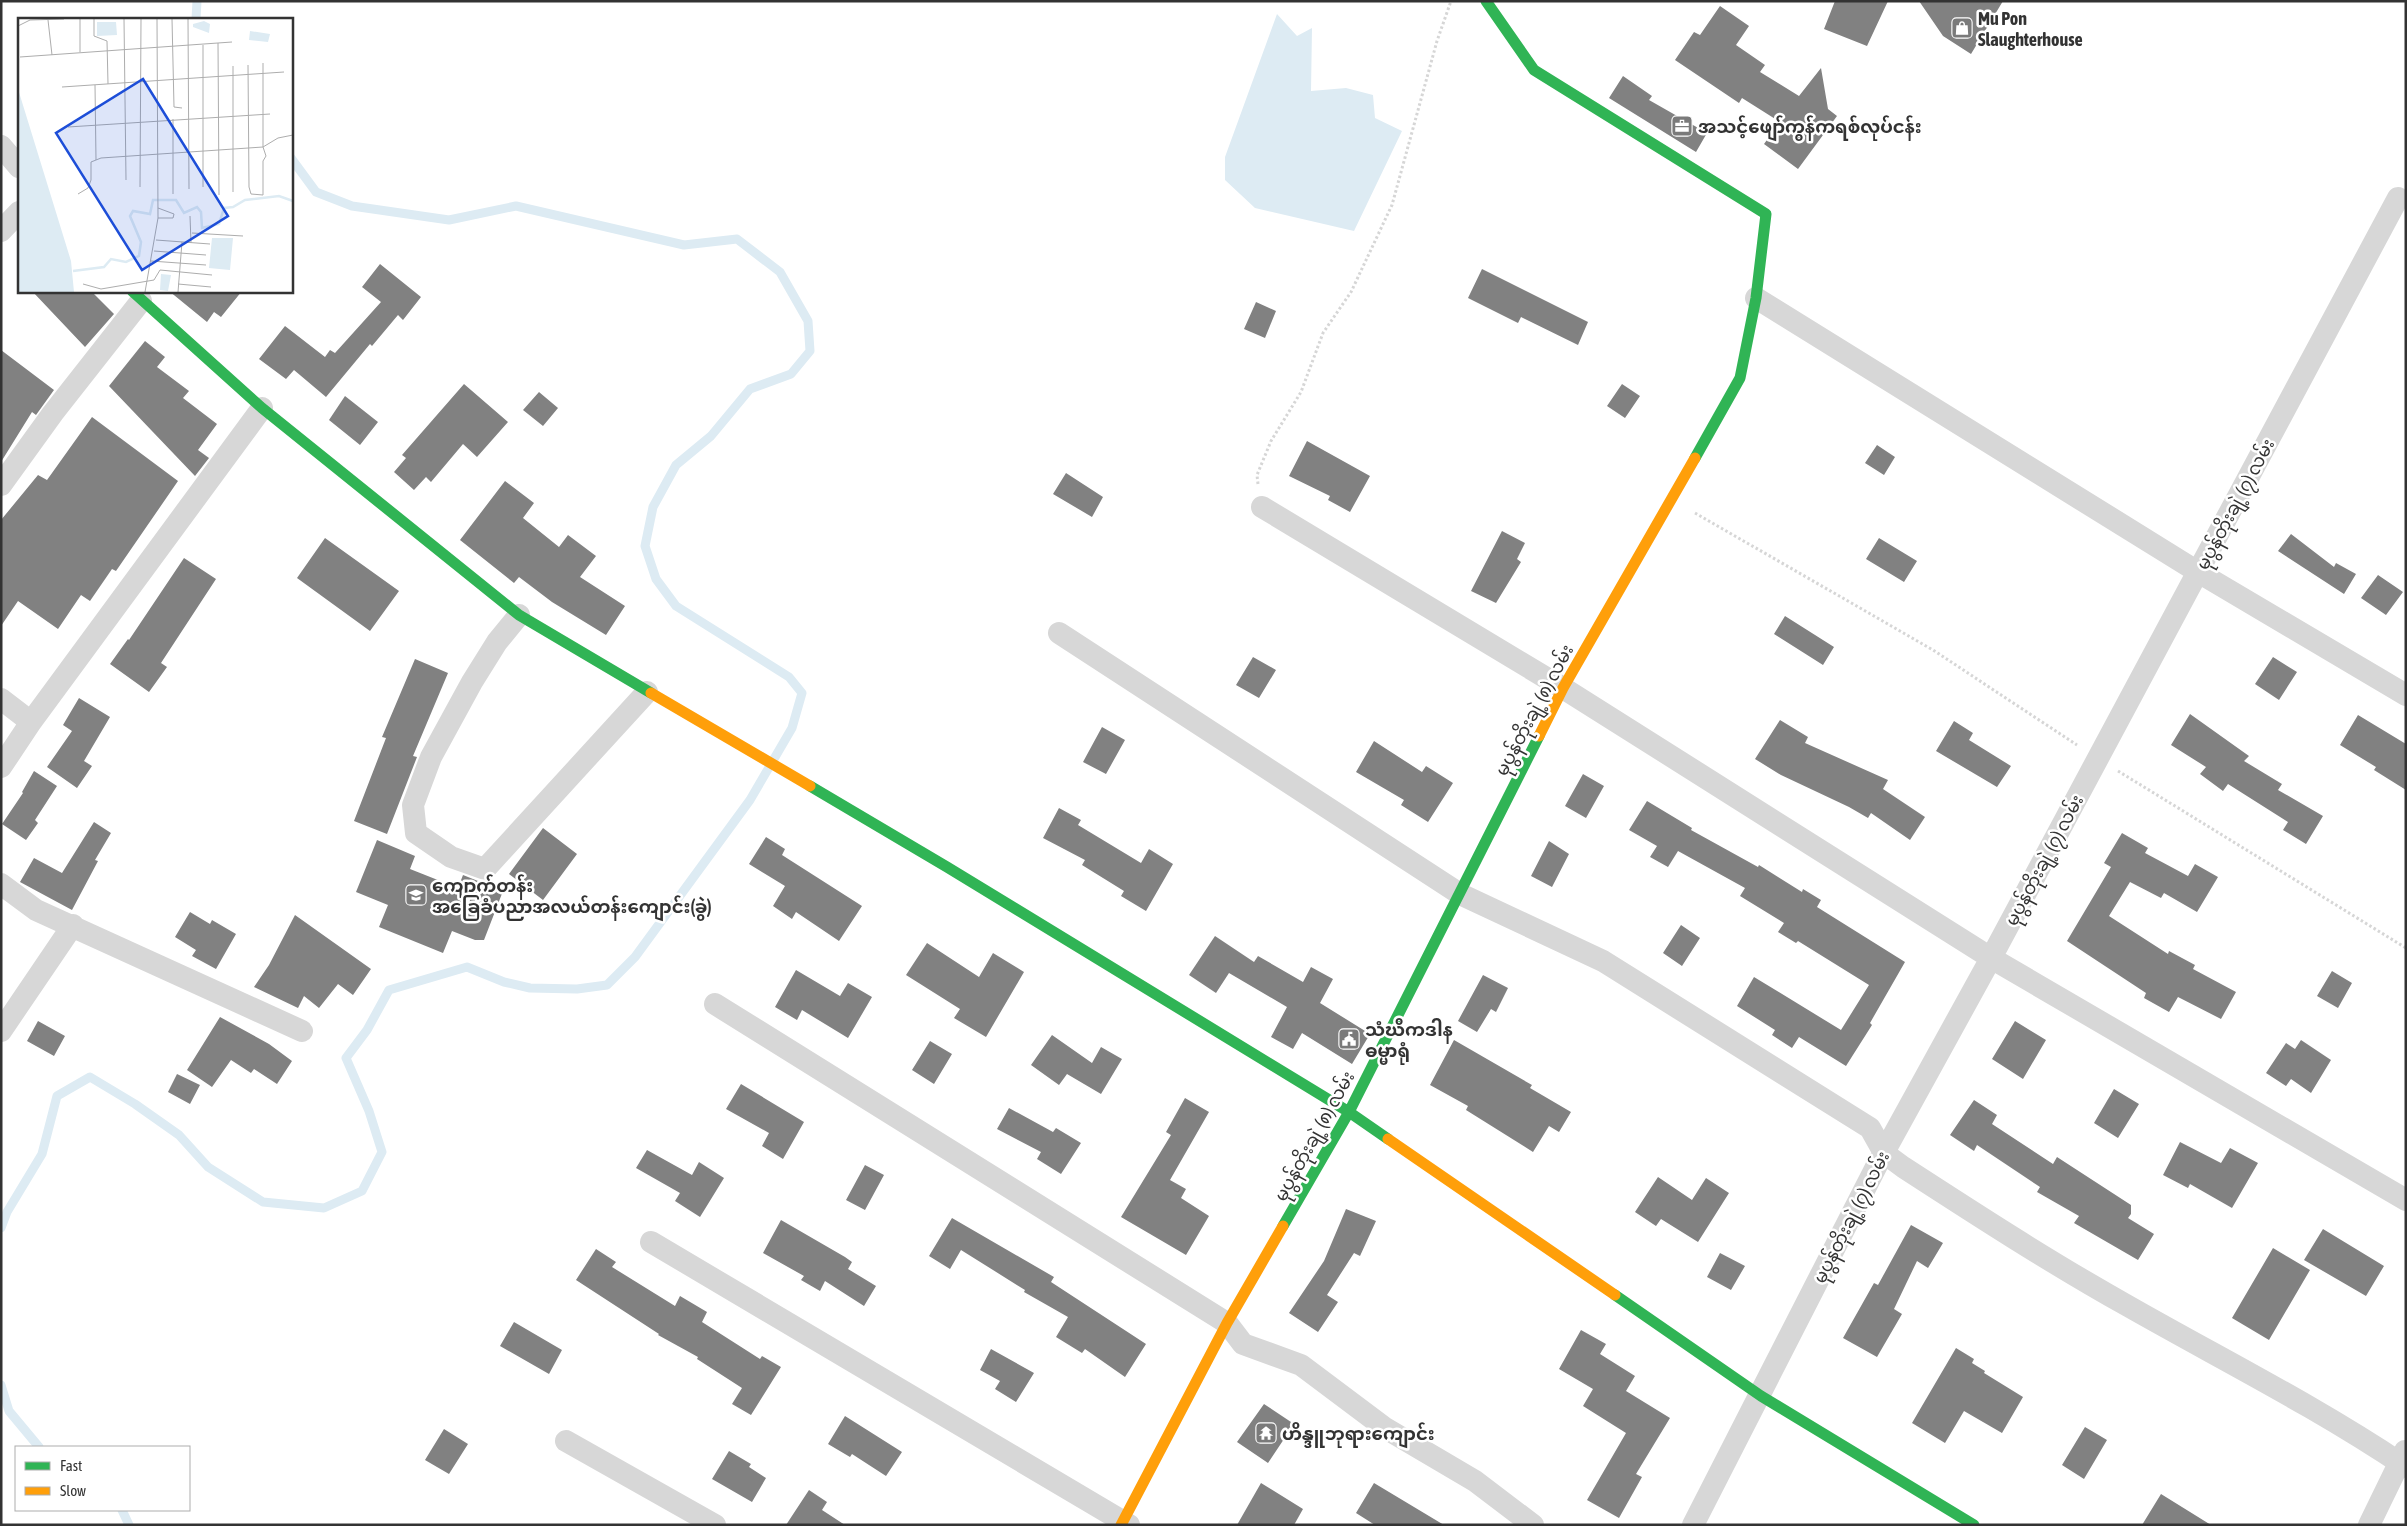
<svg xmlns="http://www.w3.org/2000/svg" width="2407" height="1526" font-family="'Asap Condensed','Noto Sans Myanmar',sans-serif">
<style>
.water{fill:#ddebf3}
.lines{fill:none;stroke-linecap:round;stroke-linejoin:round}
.stream{stroke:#ddebf3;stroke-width:9}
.building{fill:#818181}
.path{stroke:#d6d6d6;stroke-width:3;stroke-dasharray:2.5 2.5;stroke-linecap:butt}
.street{stroke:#d7d7d7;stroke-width:22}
.fast{stroke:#30b455;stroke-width:11}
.slow{stroke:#ff9f0a;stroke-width:11}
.labels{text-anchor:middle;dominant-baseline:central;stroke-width:5;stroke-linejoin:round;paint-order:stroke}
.poi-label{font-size:18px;font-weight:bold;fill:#333;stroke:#fff;text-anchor:start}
.street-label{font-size:18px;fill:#333;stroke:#fff}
.inset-river{fill:none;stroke:#ddebf3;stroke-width:2.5}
.inset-road{fill:none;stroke:#adadad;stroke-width:1}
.view{fill:#1d4ed8;fill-opacity:0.15;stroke:#1d4ed8;stroke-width:2.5}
.inset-edge{fill:none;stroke:#333;stroke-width:2.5}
</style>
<rect width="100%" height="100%" fill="#fff"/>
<!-- water -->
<path class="water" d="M 1277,14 L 1297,36 L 1312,28 L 1311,91 L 1346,88 L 1373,95 L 1375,118 L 1402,131 L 1354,231 L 1255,208 L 1225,180 L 1225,157 Z"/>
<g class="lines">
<!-- stream -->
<path class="stream" d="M 196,19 L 197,1
M 1,1228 L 7,1212 L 42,1154 L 57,1096 L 90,1077 L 135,1104 L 179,1135 L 208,1167 L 263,1202 L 324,1208 L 362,1191 L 382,1152 L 369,1111 L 346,1058 L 367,1030 L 389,990 L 467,967 L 504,982 L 530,988 L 577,989 L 607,985 L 635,957 L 750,800 L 792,728 L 802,693 L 789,677 L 676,606 L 656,579 L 645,546 L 653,507 L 676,465 L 711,436 L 750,389 L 791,374 L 810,351 L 808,321 L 780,272 L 737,239 L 684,245 L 516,206 L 449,220 L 352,206 L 316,192 L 291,158
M 1,1385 L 9,1411 L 39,1447
M 122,1510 L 129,1525"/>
</g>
<!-- building -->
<path class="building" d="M 1835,1 L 1888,1 L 1867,46 L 1824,29 Z
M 1919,1 L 2003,1 L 1971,54 L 1943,36 Z
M 1720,6 L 1749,26 L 1736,45 L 1765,65 L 1760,72 L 1799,96 L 1821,68 L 1828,109 L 1837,116 L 1798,169 L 1764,144 L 1780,122 L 1742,98 L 1739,103 L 1675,60 L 1694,32 L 1700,35 Z
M 1623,76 L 1652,96 L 1649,100 L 1707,133 L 1696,152 L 1609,98 Z
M 380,264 L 421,297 L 403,320 L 398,315 L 372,346 L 370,344 L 326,397 L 294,370 L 286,379 L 259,359 L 285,326 L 325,357 L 330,350 L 335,353 L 381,302 L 362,287 Z
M 1482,269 L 1588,322 L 1578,345 L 1521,317 L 1518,323 L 1468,298 Z
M 32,291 L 91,291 L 114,314 L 85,347 Z
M 169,291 L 242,291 L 221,317 L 214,312 L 207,322 Z
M 1256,302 L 1276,311 L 1265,338 L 1244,329 Z
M 145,341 L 165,357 L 157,367 L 189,391 L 183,398 L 217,424 L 198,450 L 209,458 L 195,476 L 109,386 Z
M 1,350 L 54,390 L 36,415 L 32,412 L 1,462 Z
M 464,384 L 508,422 L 477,457 L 463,444 L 431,482 L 426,477 L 414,490 L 394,472 L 406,458 L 402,455 Z
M 1622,384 L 1640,396 L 1625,418 L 1607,406 Z
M 539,392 L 558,408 L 543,426 L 523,410 Z
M 345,396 L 378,422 L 360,445 L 329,420 Z
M 92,417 L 178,481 L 116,571 L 112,569 L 90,601 L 81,595 L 58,629 L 18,601 L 1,626 L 1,520 L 38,475 L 47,480 Z
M 1307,441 L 1370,476 L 1350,512 L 1328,500 L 1330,496 L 1289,476 Z
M 1877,445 L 1895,457 L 1884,475 L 1865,463 Z
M 1066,473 L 1103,497 L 1092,517 L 1053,494 Z
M 505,481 L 534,503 L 523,518 L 559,547 L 568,535 L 596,556 L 580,577 L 625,606 L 606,635 L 552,602 L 519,577 L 514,583 L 460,540 Z
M 1502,531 L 1525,543 L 1517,559 L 1521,562 L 1496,603 L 1471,591 Z
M 2291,534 L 2334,567 L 2336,563 L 2356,574 L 2344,594 L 2278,551 Z
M 325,538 L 399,591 L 370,631 L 297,578 Z
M 1879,538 L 1917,561 L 1904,582 L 1866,559 Z
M 184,558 L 216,579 L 161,663 L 167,667 L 149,692 L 110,664 L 128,639 L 129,640 Z
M 2378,575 L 2403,592 L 2386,615 L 2361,598 Z
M 1785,616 L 1834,647 L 1823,665 L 1774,634 Z
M 1253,657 L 1276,670 L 1259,698 L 1236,685 Z
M 2273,657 L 2297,672 L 2279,700 L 2255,684 Z
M 415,659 L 448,673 L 413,756 L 417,757 L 387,834 L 354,821 L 386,738 L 382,737 Z
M 79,698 L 110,717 L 84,761 L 92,766 L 77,788 L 47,767 L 72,731 L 63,725 Z
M 2190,714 L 2249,756 L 2244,761 L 2282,784 L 2278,790 L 2323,816 L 2306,844 L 2283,830 L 2288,822 L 2228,784 L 2223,791 L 2200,774 L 2206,767 L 2171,745 Z
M 2358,715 L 2406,744 L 2406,790 L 2374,770 L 2376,767 L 2340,745 Z
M 1780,720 L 1808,737 L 1805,743 L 1888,780 L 1883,789 L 1925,817 L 1910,840 L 1871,813 L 1868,818 L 1849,807 L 1781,775 L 1755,759 Z
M 1954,721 L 1973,733 L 1969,740 L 2011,766 L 1997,787 L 1936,751 Z
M 1102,727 L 1125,740 L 1106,774 L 1083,762 Z
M 1374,741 L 1422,772 L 1426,766 L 1453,783 L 1428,822 L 1401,805 L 1404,800 L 1356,772 Z
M 34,771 L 57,786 L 35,820 L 38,823 L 26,840 L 2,824 L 23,793 L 22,792 Z
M 1583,774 L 1604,786 L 1586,818 L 1565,806 Z
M 1647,801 L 1692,828 L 1691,830 L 1758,867 L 1759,865 L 1802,892 L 1803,889 L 1821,900 L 1817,907 L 1905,962 L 1870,1023 L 1872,1025 L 1846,1066 L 1799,1037 L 1792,1048 L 1772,1035 L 1775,1030 L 1737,1006 L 1754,977 L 1841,1030 L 1869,985 L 1798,941 L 1796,943 L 1778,932 L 1784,923 L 1740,896 L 1745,888 L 1678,851 L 1668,867 L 1650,857 L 1657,846 L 1629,830 Z
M 1059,808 L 1081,820 L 1078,825 L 1141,863 L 1149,849 L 1173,864 L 1146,911 L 1121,896 L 1124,891 L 1082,865 L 1085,860 L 1043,838 Z
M 94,822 L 111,833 L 95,860 L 98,861 L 72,910 L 20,882 L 34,858 L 62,873 Z
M 543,828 L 577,854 L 543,900 L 509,874 Z
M 2122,833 L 2148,848 L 2145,853 L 2188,876 L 2195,864 L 2218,877 L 2197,912 L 2164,893 L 2161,898 L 2130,882 L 2109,916 L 2168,954 L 2169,951 L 2195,965 L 2193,969 L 2236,992 L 2221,1019 L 2178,997 L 2169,1012 L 2144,998 L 2146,993 L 2067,941 L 2111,867 L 2104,863 Z
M 766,837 L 785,849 L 782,855 L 862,906 L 839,941 L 796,912 L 792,919 L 773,906 L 785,886 L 749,864 Z
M 377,840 L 415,856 L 410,869 L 458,888 L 463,875 L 503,891 L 484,940 L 475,940 L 452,931 L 443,953 L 379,927 L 388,905 L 356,892 Z
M 1549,841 L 1569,854 L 1552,887 L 1531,876 Z
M 190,912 L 210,924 L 212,920 L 236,934 L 216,969 L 192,956 L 196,950 L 175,937 Z
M 295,915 L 371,969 L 353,995 L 338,984 L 319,1008 L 304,996 L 298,1008 L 254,987 L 269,965 Z
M 1681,925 L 1700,938 L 1682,966 L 1663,953 Z
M 1215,936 L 1254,962 L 1258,956 L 1303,982 L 1311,967 L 1333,979 L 1320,1003 L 1370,1034 L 1352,1064 L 1302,1033 L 1293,1049 L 1271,1037 L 1287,1007 L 1229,973 L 1216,993 L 1189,975 Z
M 927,943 L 979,977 L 993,953 L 1024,972 L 986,1037 L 954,1018 L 960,1009 L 906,975 Z
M 796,970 L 840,996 L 848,983 L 872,997 L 848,1038 L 802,1010 L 797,1020 L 775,1007 Z
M 2332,971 L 2352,983 L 2338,1008 L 2317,996 Z
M 1483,975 L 1508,988 L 1496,1012 L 1491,1009 L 1477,1032 L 1458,1021 Z
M 220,1017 L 269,1044 L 292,1061 L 277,1084 L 254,1069 L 251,1073 L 231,1060 L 212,1087 L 187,1070 Z
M 38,1021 L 65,1036 L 54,1056 L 27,1041 Z
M 2015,1021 L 2046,1040 L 2023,1079 L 1992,1059 Z
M 1052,1035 L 1092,1063 L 1101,1047 L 1122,1059 L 1101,1094 L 1067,1074 L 1059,1085 L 1031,1065 Z
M 1454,1040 L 1532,1085 L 1530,1088 L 1571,1112 L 1559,1132 L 1549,1126 L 1533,1152 L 1466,1110 L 1468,1106 L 1430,1085 Z
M 2301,1040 L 2331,1060 L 2311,1093 L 2291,1079 L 2286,1086 L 2266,1073 L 2286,1043 L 2295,1049 Z
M 930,1041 L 952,1054 L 934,1084 L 912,1070 Z
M 177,1074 L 200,1085 L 190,1104 L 168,1092 Z
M 741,1084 L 804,1122 L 783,1159 L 762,1146 L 769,1133 L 726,1109 Z
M 2114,1089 L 2139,1104 L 2118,1138 L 2094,1123 Z
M 1185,1098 L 1209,1112 L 1170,1180 L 1186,1189 L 1181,1198 L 1209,1216 L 1186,1255 L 1121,1217 L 1171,1135 L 1166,1132 Z
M 1974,1100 L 1997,1115 L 1992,1124 L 2053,1164 L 2057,1157 L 2131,1205 L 2131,1214 L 2128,1218 L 2154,1234 L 2138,1260 L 2074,1223 L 2079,1216 L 2037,1192 L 2040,1187 L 1977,1145 L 1974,1151 L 1950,1135 Z
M 1009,1108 L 1053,1132 L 1056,1128 L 1081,1143 L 1061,1174 L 1037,1159 L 1041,1152 L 997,1129 Z
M 2180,1142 L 2221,1163 L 2230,1148 L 2258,1163 L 2232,1208 L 2190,1184 L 2188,1188 L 2163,1175 Z
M 647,1150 L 692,1175 L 699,1162 L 724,1178 L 700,1217 L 675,1201 L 680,1193 L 636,1168 Z
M 865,1165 L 884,1175 L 865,1210 L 846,1200 Z
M 1658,1177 L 1692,1200 L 1706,1178 L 1729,1193 L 1698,1242 L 1661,1219 L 1656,1226 L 1635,1212 Z
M 1346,1209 L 1376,1221 L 1360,1256 L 1354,1253 L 1327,1295 L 1338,1302 L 1318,1332 L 1289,1313 L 1324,1261 Z
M 952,1218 L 1054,1277 L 1051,1282 L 1146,1344 L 1125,1377 L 1085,1349 L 1082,1353 L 1056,1337 L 1068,1317 L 1024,1292 L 1025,1290 L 961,1250 L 950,1269 L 929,1256 Z
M 781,1220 L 845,1257 L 852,1262 L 848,1269 L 876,1286 L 864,1306 L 825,1281 L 820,1291 L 801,1280 L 804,1276 L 763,1253 Z
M 1911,1225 L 1943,1243 L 1928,1268 L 1917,1261 L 1894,1309 L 1902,1314 L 1877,1357 L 1843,1338 L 1874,1283 L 1878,1285 Z
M 2323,1229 L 2384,1266 L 2366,1296 L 2304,1260 Z
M 2273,1248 L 2310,1270 L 2269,1340 L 2232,1318 Z
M 596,1249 L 616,1262 L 612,1267 L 675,1306 L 680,1296 L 707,1312 L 702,1322 L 760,1359 L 762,1356 L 781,1367 L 751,1415 L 732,1404 L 742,1388 L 697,1359 L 698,1357 L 658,1335 L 659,1334 L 576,1280 Z
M 1720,1253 L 1745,1266 L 1731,1290 L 1707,1277 Z
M 514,1322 L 562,1350 L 549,1374 L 500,1346 Z
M 1581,1330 L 1606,1344 L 1600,1354 L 1635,1376 L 1626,1391 L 1670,1418 L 1636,1474 L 1642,1477 L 1619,1518 L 1587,1500 L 1626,1433 L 1583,1406 L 1593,1389 L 1559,1369 Z
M 1956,1348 L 1974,1359 L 1972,1363 L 1985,1371 L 1984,1373 L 2023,1397 L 2002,1433 L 1964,1411 L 1945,1443 L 1912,1423 Z
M 991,1349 L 1034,1373 L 1016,1402 L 995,1389 L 1000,1381 L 980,1370 Z
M 1264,1404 L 1294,1424 L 1268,1463 L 1237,1442 Z
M 845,1416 L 902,1452 L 886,1476 L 852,1454 L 850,1457 L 828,1444 Z
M 2085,1427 L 2107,1440 L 2084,1479 L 2062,1465 Z
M 444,1429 L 468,1444 L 449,1474 L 425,1460 Z
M 729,1451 L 751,1464 L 749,1467 L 766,1478 L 752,1502 L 712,1479 Z
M 1261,1483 L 1303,1509 L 1294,1525 L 1237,1525 Z
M 1374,1483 L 1444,1525 L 1375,1525 L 1356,1513 Z
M 809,1490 L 827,1502 L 822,1510 L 845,1525 L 786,1525 Z
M 2161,1494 L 2211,1525 L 2142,1525 Z"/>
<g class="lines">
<!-- path -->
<path class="path" d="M 1258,484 L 1257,475 L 1271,441 L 1301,392 L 1323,333 L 1351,292 L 1392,205 L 1437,41 L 1451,1
M 1695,513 L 1933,650 L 2077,745
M 2118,771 L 2406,948"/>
<!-- street -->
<path class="street" d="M 1,146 L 19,167
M 1,231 L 19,212
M 1756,298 L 2198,572 L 2406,695
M 1,485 L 53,413 L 141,301
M 1262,507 L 1563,688 L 1991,958 L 2406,1200
M 519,615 L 497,642 L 472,682 L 431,757 L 413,805 L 416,833 L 451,857 L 485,869 L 647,692
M 1059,633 L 1460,894 L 1603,961 L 1870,1128 L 1884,1153 L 1903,1167 C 1977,1215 2051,1263 2128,1306 C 2221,1359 2317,1407 2406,1467
M 1,699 L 31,722
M 1,767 L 31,722 L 262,408
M 1,884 L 36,910 L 302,1031
M 715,1004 L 1227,1323 L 1243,1344 L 1301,1365 L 1385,1428 L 1475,1481 L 1533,1525
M 1,1031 L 73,925
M 651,1242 L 1129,1525
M 566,1441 L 715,1525
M 1693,1525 L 1877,1165 L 1991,958 L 2398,198
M 2369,1525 L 2405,1451"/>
<!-- fast -->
<path class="fast" d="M 1486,1 L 1534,70 L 1766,214 L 1756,298 L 1740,378 L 1695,458
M 132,291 L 262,408 L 519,615 L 651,693
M 810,786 L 947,867 L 1349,1112 L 1388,1139
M 1283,1226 L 1349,1112 L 1539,736
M 1615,1295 L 1761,1396 L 1974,1525"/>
<!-- slow -->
<path class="slow" d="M 651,693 L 810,786
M 1539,736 L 1563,688 L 1695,458
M 1388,1139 L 1615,1295
M 1121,1525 L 1227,1323 L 1283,1226"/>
</g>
<!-- icons -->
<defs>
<g id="shop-square" transform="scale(1.125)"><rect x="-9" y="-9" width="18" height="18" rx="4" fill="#7a7a7a" stroke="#fff"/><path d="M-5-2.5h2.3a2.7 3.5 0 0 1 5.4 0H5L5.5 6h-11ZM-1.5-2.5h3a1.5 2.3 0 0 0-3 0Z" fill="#fff"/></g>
<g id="office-square" transform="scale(1.125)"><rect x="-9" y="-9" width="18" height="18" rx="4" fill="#7a7a7a" stroke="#fff"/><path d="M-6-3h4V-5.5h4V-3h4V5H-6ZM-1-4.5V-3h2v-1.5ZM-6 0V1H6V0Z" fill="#fff"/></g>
<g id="school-square" transform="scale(1.125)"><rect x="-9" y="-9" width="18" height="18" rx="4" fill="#7a7a7a" stroke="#fff"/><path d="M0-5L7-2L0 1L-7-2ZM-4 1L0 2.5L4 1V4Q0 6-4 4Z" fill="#fff"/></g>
<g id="civic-square" transform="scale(1.125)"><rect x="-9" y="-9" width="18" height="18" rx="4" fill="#7a7a7a" stroke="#fff"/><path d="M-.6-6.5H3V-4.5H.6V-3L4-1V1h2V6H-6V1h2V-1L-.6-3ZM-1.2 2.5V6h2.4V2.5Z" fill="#fff"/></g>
<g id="temple-square" transform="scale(1.125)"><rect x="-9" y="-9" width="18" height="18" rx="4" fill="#7a7a7a" stroke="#fff"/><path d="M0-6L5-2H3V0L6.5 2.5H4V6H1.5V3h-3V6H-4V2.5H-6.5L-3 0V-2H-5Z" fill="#fff"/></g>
</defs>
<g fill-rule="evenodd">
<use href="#shop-square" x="1962" y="28"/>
<use href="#office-square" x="1682" y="126"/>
<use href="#school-square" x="416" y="895"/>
<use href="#civic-square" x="1349" y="1039"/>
<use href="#temple-square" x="1266" y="1433"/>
</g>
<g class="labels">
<!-- poi labels -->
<g class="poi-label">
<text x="1978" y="18">Mu Pon<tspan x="1978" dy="21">Slaughterhouse</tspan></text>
<text x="1698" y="126">အသင့်ဖျော်ကွန်ကရစ်လုပ်ငန်း</text>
<text x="432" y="885">ကျောက်တန်း<tspan x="432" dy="21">အခြေခံပညာအလယ်တန်းကျောင်း(ခွဲ)</tspan></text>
<text x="1365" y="1029">သံဃိကဒါန<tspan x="1365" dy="21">ဓမ္မာရုံ</tspan></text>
<text x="1282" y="1433">ဟိန္ဒူဘုရားကျောင်း</text>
</g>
<!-- street labels -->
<g class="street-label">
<text transform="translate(2235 504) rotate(-62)">မုပွန်တိုးချဲ့ (၇) လမ်း</text>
<text transform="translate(1534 710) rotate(-62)">မုပွန်တိုးချဲ့ (၈) လမ်း</text>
<text transform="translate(2044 860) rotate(-62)">မုပွန်တိုးချဲ့ (၇) လမ်း</text>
<text transform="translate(1314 1136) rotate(-61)">မုပွန်တိုးချဲ့ (၈) လမ်း</text>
<text transform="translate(1851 1217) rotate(-63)">မုပွန်တိုးချဲ့ (၇) လမ်း</text>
</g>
</g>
<!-- overview -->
<g transform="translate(18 18)">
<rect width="275" height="275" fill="#fff"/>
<path d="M 186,3 L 192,6 L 191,15 L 175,9 L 175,6 ZM 79,4 L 98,4 L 99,17 L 79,18 ZM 232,13 L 252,16 L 250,24 L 231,22 ZM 0,71 L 53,243 L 56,274 L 0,274 ZM 194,220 L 215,220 L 212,252 L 191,250 ZM 143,256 L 153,257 L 150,273 L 142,272 Z" fill="#ddebf3"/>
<path class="inset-river" d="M 55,253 L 86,249 L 93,241 L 108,244 L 121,238 L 123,224 L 112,198 L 115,193 L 132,196 L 135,182 L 158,182 L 166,195 L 179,189 L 183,194 L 184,210 L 201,206 L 206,190 L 215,189 L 227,182 L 261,178 L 275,183"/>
<path class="inset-road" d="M 62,1 L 62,34M 76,1 L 76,18 L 89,23 L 90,66M 106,1 L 108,162M 154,1 L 156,89 L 164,90M 170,1 L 171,171M 30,2 L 34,37M 0,8 L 12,2 L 46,1M 200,25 L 201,177M 185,27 L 185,169M 2,39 L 214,24M 230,47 L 231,169 L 233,176 L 245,177 L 245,143 L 248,138 L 245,129 L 245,45M 215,48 L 215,174M 77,67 L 78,142M 44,69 L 266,54M 155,101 L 155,176M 50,109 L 252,96M 122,169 L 123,1M 60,176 L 70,170 L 73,162 L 73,144 L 83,140 L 245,129 L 260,120 L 275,117M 140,190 L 156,196 L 155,200 L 140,200M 172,198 L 173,225M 174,215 L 225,218M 138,222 L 192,226M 136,233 L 188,237M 133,243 L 188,247M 65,266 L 83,271 L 136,262 L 142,252 L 194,257M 160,266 L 193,269M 127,274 L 140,200 L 139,1M 160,274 L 164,224"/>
<path class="view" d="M 125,61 L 210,198 L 124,252 L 38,115 Z"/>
<rect width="275" height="275" class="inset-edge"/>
</g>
<!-- border -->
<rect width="2407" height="1526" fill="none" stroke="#333333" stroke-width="5"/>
<!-- legend -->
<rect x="15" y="1446" width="175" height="65" fill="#ffffff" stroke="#adadad"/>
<rect x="25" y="1462" width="25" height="8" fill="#30b455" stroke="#adadad"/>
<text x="60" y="1471" font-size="15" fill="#333333">Fast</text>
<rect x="25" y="1487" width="25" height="8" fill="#ff9f0a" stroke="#adadad"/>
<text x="60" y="1496" font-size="15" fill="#333333">Slow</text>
</svg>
